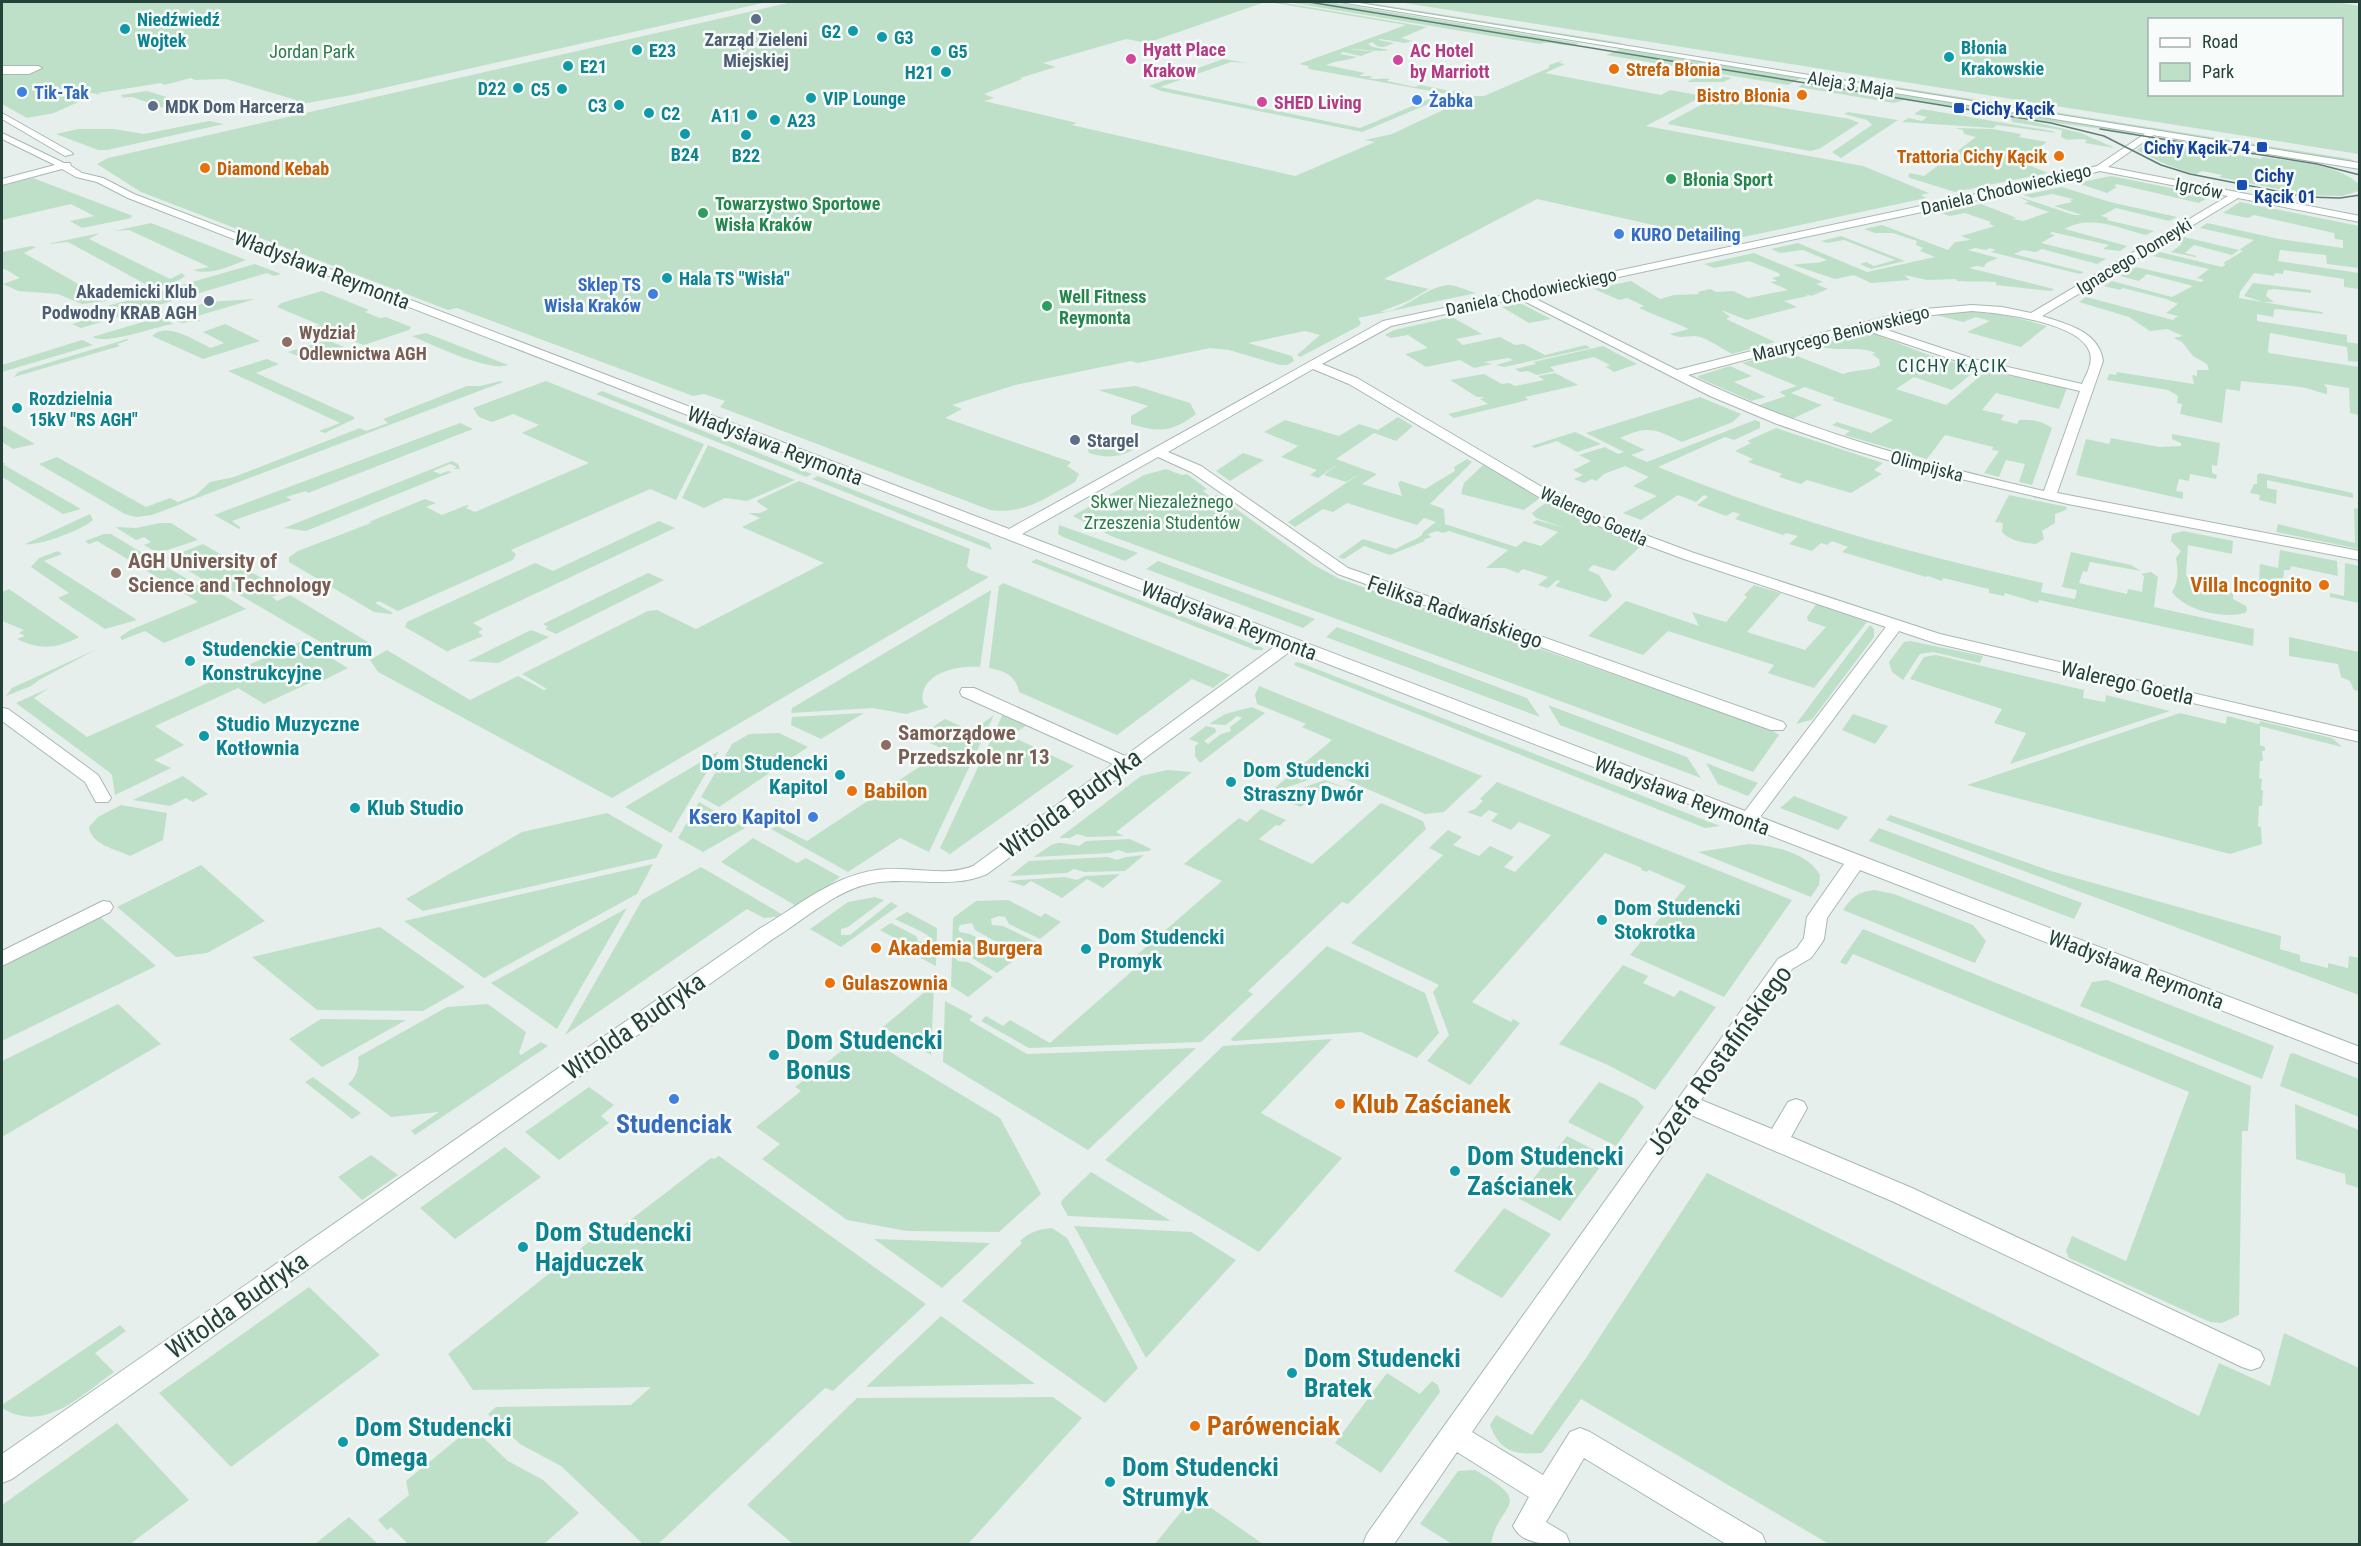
<svg xmlns="http://www.w3.org/2000/svg" width="2361" height="1546" font-family="'Roboto Condensed',sans-serif">
<style>
.green{fill:#bfe0c8;fill-rule:evenodd}
.lines{fill:none;stroke-linecap:round;stroke-linejoin:round}
.street-casing{stroke:#a8b8b2;stroke-width:2}
.secondary-casing{stroke:#a4bbb3;stroke-width:2}
.street{fill:#fff;fill-rule:evenodd}
.secondary{fill:#fff;fill-rule:evenodd}
.tram{stroke:#5f7d75;stroke-width:1.5}
.service-dot{fill:#5c6f8a;stroke:#f7fbf9;stroke-width:2}
.culture-dot{fill:#0f9aa8;stroke:#f7fbf9;stroke-width:2}
.hotel-dot{fill:#d1479c;stroke:#f7fbf9;stroke-width:2}
.food-dot{fill:#e8710a;stroke:#f7fbf9;stroke-width:2}
.shop-dot{fill:#3f7fe0;stroke:#f7fbf9;stroke-width:2}
.transit-dot{fill:#1a4fb4;stroke:#f7fbf9;stroke-width:2}
.leisure-dot{fill:#2e9e5b;stroke:#f7fbf9;stroke-width:2}
.education-dot{fill:#8d6e63;stroke:#f7fbf9;stroke-width:2}
.labels{text-anchor:middle;dominant-baseline:central;stroke-width:5;stroke-linejoin:round;paint-order:stroke}
.far-culture-label{font-size:18px;font-weight:bold;fill:#0d838f;stroke:#f7fbf9;text-anchor:start}
.far-service-label{font-size:18px;font-weight:bold;fill:#4e5e75;stroke:#f7fbf9;text-anchor:start}
.far-hotel-label{font-size:18px;font-weight:bold;fill:#b23c85;stroke:#f7fbf9;text-anchor:start}
.far-park-label{font-size:18px;fill:#2d7a4b;stroke:#f7fbf9}
.far-food-label{font-size:18px;font-weight:bold;fill:#c56008;stroke:#f7fbf9;text-anchor:start}
.far-street-label{font-size:18px;fill:#24423a;stroke:#f7fbf9}
.far-shop-label{font-size:18px;font-weight:bold;fill:#366cbe;stroke:#f7fbf9;text-anchor:start}
.far-transit-label{font-size:18px;font-weight:bold;fill:#164399;stroke:#f7fbf9;text-anchor:start}
.far-leisure-label{font-size:18px;font-weight:bold;fill:#27864d;stroke:#f7fbf9;text-anchor:start}
.far-education-label{font-size:18px;font-weight:bold;fill:#785e54;stroke:#f7fbf9;text-anchor:start}
.far-neighbourhood-label{font-size:18px;letter-spacing:1.5px;fill:#1f5548;stroke:#f7fbf9}
.street-label{font-size:21px;fill:#24423a;stroke:#f7fbf9}
.education-label{font-size:21px;font-weight:bold;fill:#785e54;stroke:#f7fbf9;text-anchor:start}
.food-label{font-size:21px;font-weight:bold;fill:#c56008;stroke:#f7fbf9;text-anchor:start}
.culture-label{font-size:21px;font-weight:bold;fill:#0d838f;stroke:#f7fbf9;text-anchor:start}
.shop-label{font-size:21px;font-weight:bold;fill:#366cbe;stroke:#f7fbf9;text-anchor:end}
.near-street-label{font-size:26px;fill:#24423a;stroke:#f7fbf9}
.near-culture-label{font-size:26px;font-weight:bold;fill:#0d838f;stroke:#f7fbf9;text-anchor:start}
.near-food-label{font-size:26px;font-weight:bold;fill:#c56008;stroke:#f7fbf9;text-anchor:start}
.near-shop-label{font-size:26px;font-weight:bold;fill:#366cbe;stroke:#f7fbf9}
</style>
<rect width="100%" height="100%" fill="#e6efeb"/>
<!-- green -->
<path class="green" d="M 2,2 L 767,2 L 352,95 L 296,105 L 296,100 L 226,79 L 195,80 L 191,78 L 164,85 L 161,83 L 98,93 L 101,95 L 87,92 L 81,93 L 87,98 L 54,113 L 27,118 L 2,104 Z
M 792,2 L 1265,2 L 1147,43 L 1126,39 L 1043,63 L 1056,67 L 1020,78 L 1022,79 L 984,94 L 994,98 L 984,101 L 1077,123 L 1072,125 L 1295,176 L 1375,142 L 1365,140 L 1392,134 L 1473,96 L 1484,96 L 1549,68 L 1549,65 L 1564,60 L 1559,63 L 1565,64 L 1545,73 L 1661,95 L 1670,90 L 1703,96 L 1646,126 L 1863,166 L 1929,193 L 1921,195 L 1926,198 L 1725,241 L 1537,199 L 1384,279 L 1429,289 L 1408,301 L 1380,312 C 1405,312 1424,287 1448,285 C 1456,285 1468,291 1476,293 L 1358,318 L 1361,323 L 1359,326 L 1300,357 L 1297,355 L 1320,335 L 1305,331 L 1248,343 L 1292,356 L 1294,361 L 1287,365 L 1280,365 L 1229,350 L 1210,348 L 1138,363 L 1131,361 L 1015,385 L 952,405 L 962,409 L 945,418 L 1071,462 L 1067,466 L 1079,474 L 1075,482 C 1047,497 1024,515 990,510 L 720,407 L 725,401 L 704,394 L 693,396 L 457,308 L 448,310 L 141,192 L 97,164 L 108,158 Z
M 1269,2 L 1279,2 L 1427,27 L 1401,38 L 1412,41 L 1405,43 L 1380,39 L 1378,40 L 1394,43 C 1384,47 1380,50 1372,42 L 1368,44 L 1373,47 L 1389,50 C 1378,53 1364,48 1351,50 L 1374,51 L 1361,56 L 1343,52 L 1340,54 L 1357,57 C 1346,61 1337,60 1326,65 L 1365,73 L 1359,76 L 1373,76 L 1369,78 C 1377,80 1383,78 1390,79 L 1387,81 L 1415,87 L 1420,85 L 1451,91 L 1461,90 L 1464,93 L 1457,95 L 1442,93 L 1309,69 L 1308,66 L 1299,64 L 1406,25 Z
M 1287,2 L 1330,2 L 1579,43 C 1567,50 1553,39 1540,44 Z
M 1355,2 L 1364,2 L 1622,43 L 1620,44 Z
M 1398,2 L 2337,2 L 2359,6 L 2359,154 ZM 2150,20 L 2342,20 L 2342,94 L 2150,94 Z
M 1621,49 L 1801,78 L 1788,85 L 1606,55 Z
M 1223,59 L 1248,63 L 1231,62 L 1160,87 L 1360,128 L 1429,99 L 1433,102 L 1362,132 L 1161,91 L 1149,86 Z
M 1695,72 L 1732,78 L 1723,82 L 1687,82 L 1694,78 L 1666,73 Z
M 1821,75 L 2350,159 L 2359,163 L 1819,76 Z
M 1811,80 L 2132,132 L 2137,134 L 2013,117 L 2081,133 L 2115,148 L 2085,143 L 2087,140 C 2077,137 2070,143 2061,137 L 2062,130 L 2012,122 L 2011,117 L 1904,100 L 1894,103 L 1798,87 Z
M 147,91 L 186,103 L 184,104 L 190,106 L 170,110 L 132,97 L 120,98 L 123,97 L 121,95 Z
M 1721,98 L 1850,119 L 1859,123 L 1819,149 L 1810,151 L 1668,124 L 1669,122 L 1712,99 Z
M 1922,109 L 2052,131 L 2056,133 L 1997,125 L 1993,128 L 1902,122 L 1908,118 L 1922,121 L 1927,117 L 1914,114 Z
M 1848,112 L 1898,120 L 1841,158 L 1832,152 L 1872,125 L 1867,120 L 1844,114 Z
M 209,121 L 224,124 L 107,150 L 98,150 L 56,134 L 78,129 L 114,129 L 144,134 Z
M 1955,128 L 1992,129 L 2021,134 L 2019,137 L 2047,142 L 2019,161 L 2048,173 L 1955,192 L 1910,178 L 1908,176 L 1910,173 L 1924,176 L 1976,137 L 1964,134 L 1963,130 Z
M 2150,141 L 2261,159 L 2263,157 C 2293,162 2336,163 2359,184 L 2359,191 L 2342,196 L 2307,195 L 2219,177 L 2222,175 L 2202,171 L 2196,174 C 2173,169 2157,160 2137,150 Z
M 2111,176 L 2211,196 L 2199,203 L 2117,184 L 2114,186 L 2117,187 L 2107,193 L 2077,183 Z
M 33,178 L 133,216 L 130,217 L 132,218 L 82,228 L 70,221 L 94,216 L 71,204 L 2,220 L 2,186 Z
M 2062,187 L 2110,202 L 2177,217 L 2169,221 L 2116,208 L 2101,216 L 2108,218 L 2107,220 L 2154,231 L 2146,235 C 2120,229 2091,214 2065,229 L 2127,246 L 2120,251 L 2103,249 L 2109,245 L 2052,232 L 2050,234 L 2055,235 L 2041,243 L 2106,259 L 2097,264 L 2042,249 L 2036,252 L 2023,250 L 2014,254 L 2084,272 L 2080,274 L 1991,252 L 1995,250 L 1990,248 L 1986,250 L 1975,248 L 1968,250 L 1998,258 L 1986,263 L 1984,267 L 1976,266 L 1969,268 L 2054,289 L 2051,291 L 1996,285 L 1996,282 C 1979,281 1973,282 1957,281 L 1956,279 L 1927,280 L 1904,275 L 1910,280 L 1871,283 L 1854,275 L 1835,279 L 1793,265 C 1805,262 1816,265 1827,260 L 1803,250 L 1780,253 L 1771,249 L 1798,243 L 1867,272 L 1935,257 L 1920,251 L 1923,248 L 1916,245 L 1917,241 L 1893,233 L 1875,233 L 1864,229 L 1882,225 L 1948,250 L 1955,242 L 1971,240 L 1961,236 L 1995,226 L 1989,224 L 1991,222 L 1965,213 L 1950,216 L 1941,213 L 1981,204 L 2017,218 L 2012,219 L 2023,221 L 2049,212 L 2024,203 L 2029,202 L 2017,196 L 2074,215 L 2082,215 L 2054,206 L 2072,202 L 2070,200 L 2073,199 L 2052,194 L 2032,198 L 2023,195 Z
M 2240,202 L 2359,226 L 2359,268 L 2327,264 L 2326,255 L 2280,250 L 2278,261 L 2359,273 L 2359,289 L 2344,287 L 2344,279 L 2284,270 L 2283,274 L 2275,273 L 2274,276 L 2254,273 L 2240,292 L 2239,298 L 2322,312 L 2323,314 L 2277,309 L 2274,310 L 2273,317 L 2257,314 L 2257,321 L 2347,335 L 2347,342 L 2359,344 L 2359,362 L 2348,361 L 2347,347 L 2270,333 L 2268,351 L 2269,353 L 2359,367 L 2359,415 L 2350,413 L 2349,388 L 2324,384 L 2327,388 L 2327,394 C 2317,392 2310,388 2300,387 C 2280,384 2263,384 2241,381 L 2240,391 L 2226,389 L 2222,423 L 2180,414 L 2182,404 L 2177,403 L 2178,396 L 2168,390 L 2107,380 L 2109,374 L 2117,375 L 2116,372 L 2194,384 L 2192,375 L 2197,376 L 2197,370 L 2209,370 L 2207,364 L 2193,356 L 2182,342 L 2174,338 L 2183,336 L 2167,329 L 2150,331 L 2129,317 L 2079,302 L 2086,297 L 2173,320 L 2178,316 L 2166,313 L 2178,304 L 2166,299 L 2123,288 L 2120,290 L 2104,286 L 2112,281 L 2172,297 L 2193,286 L 2147,274 L 2139,281 L 2120,276 L 2136,267 L 2201,282 L 2204,280 L 2197,278 L 2209,269 L 2153,256 L 2160,252 L 2222,267 L 2226,264 L 2223,263 L 2243,251 L 2239,250 L 2232,255 L 2194,245 L 2185,253 L 2197,256 L 2195,257 L 2171,252 L 2182,244 L 2176,242 L 2184,237 L 2239,250 L 2254,240 L 2200,228 L 2207,223 L 2279,239 L 2343,248 L 2343,240 L 2335,239 L 2334,233 L 2254,215 L 2248,218 L 2223,213 Z
M 151,223 L 246,260 C 230,266 210,276 193,270 L 209,267 L 129,230 L 114,231 Z
M 100,233 L 89,239 L 170,279 L 182,273 L 185,276 C 173,286 143,293 128,288 L 147,285 L 68,242 L 47,244 Z
M 1841,236 L 1905,261 L 1871,269 L 1860,264 L 1866,262 L 1874,266 L 1895,260 L 1844,240 L 1827,243 L 1821,241 Z
M 31,246 L 36,247 L 24,253 L 103,298 L 116,292 L 120,296 L 106,301 L 82,304 L 58,294 L 18,291 L 3,284 L 20,278 L 5,269 L 2,270 L 2,252 Z
M 1754,253 L 1823,282 L 1816,284 L 1828,289 L 1811,296 L 1806,294 L 1808,296 L 1784,301 L 1797,307 L 1747,320 L 1721,310 L 1730,317 L 1726,319 L 1775,342 L 1732,354 C 1722,349 1706,337 1695,336 C 1684,336 1681,339 1670,334 L 1689,329 C 1672,321 1656,316 1639,308 L 1644,306 L 1627,298 L 1619,300 L 1594,289 L 1631,281 L 1660,299 L 1674,295 L 1699,294 L 1698,292 L 1710,289 L 1716,292 L 1733,291 L 1748,298 L 1788,290 L 1770,282 L 1777,281 L 1772,278 L 1780,276 L 1779,273 L 1749,261 L 1714,268 L 1704,264 Z
M 255,264 L 281,274 L 274,276 L 267,273 L 81,328 L 72,324 L 94,317 L 99,310 L 111,305 Z
M 2253,283 L 2311,290 L 2311,293 L 2273,289 L 2268,290 L 2266,296 L 2274,302 L 2263,302 L 2244,296 Z
M 322,291 L 369,310 L 365,312 L 380,318 L 386,317 L 411,327 L 409,330 L 364,345 L 313,327 L 320,325 L 277,307 L 281,303 Z
M 255,299 L 194,317 L 201,321 L 181,323 L 165,315 L 208,302 Z
M 1520,303 L 1551,319 L 1529,323 L 1502,307 Z
M 1964,311 L 2006,315 L 2047,326 L 2021,347 L 1967,332 L 1990,321 L 1976,317 L 1963,322 L 1932,314 Z
M 160,317 L 174,324 C 152,327 109,345 92,337 Z
M 1452,317 L 1482,334 L 1456,339 L 1463,345 L 1500,337 L 1515,345 L 1524,344 L 1545,355 L 1586,345 L 1590,348 L 1504,367 L 1496,365 L 1513,360 L 1509,358 L 1484,362 L 1492,364 L 1474,368 L 1460,360 L 1426,367 L 1405,354 L 1428,348 L 1408,335 L 1391,338 L 1385,335 L 1394,330 Z
M 225,324 L 260,341 L 203,359 L 152,336 C 167,321 195,341 211,348 L 224,343 L 203,332 Z
M 1867,331 L 1926,354 L 1977,369 L 1952,390 L 1914,377 L 1896,389 L 1946,405 L 1986,371 L 2067,388 L 2059,409 L 1996,393 L 1982,410 L 2004,415 L 2001,420 L 2017,424 L 2019,420 C 2031,419 2042,421 2052,428 L 2032,485 L 2019,482 L 2025,464 L 2006,460 L 1999,477 L 1984,473 L 1999,451 L 1992,450 L 1993,447 L 1945,435 L 1927,459 L 1844,435 L 1850,431 L 1832,425 L 1837,422 L 1871,433 L 1893,420 L 1832,400 L 1835,398 L 1805,387 L 1791,393 L 1822,405 L 1792,419 L 1759,405 L 1786,396 L 1779,392 L 1797,386 L 1742,363 L 1778,353 L 1789,358 L 1797,356 L 1843,374 C 1855,369 1870,372 1880,365 L 1879,359 L 1872,354 L 1876,353 C 1858,345 1834,353 1815,345 Z
M 426,333 L 508,365 C 488,372 433,345 412,336 Z
M 127,339 L 129,340 L 117,344 L 120,346 L 14,377 L 18,372 Z
M 82,340 L 93,345 L 2,372 L 2,365 Z
M 327,340 L 349,349 L 312,362 L 288,352 Z
M 1603,346 L 1637,364 L 1614,372 L 1606,367 L 1610,365 L 1594,357 L 1550,367 L 1555,371 L 1537,375 L 1528,371 L 1520,372 L 1515,369 L 1536,364 L 1533,362 Z
M 267,359 L 279,364 L 256,373 L 354,417 L 354,419 L 325,433 L 319,431 L 340,423 L 228,371 Z
M 1730,366 L 1752,376 L 1734,382 L 1766,397 L 1751,401 L 1699,378 L 1698,376 Z
M 1555,373 L 1578,385 L 1525,397 L 1528,400 L 1454,418 L 1448,414 L 1488,404 L 1480,399 L 1485,397 L 1477,397 L 1450,380 L 1484,374 L 1502,384 L 1509,383 L 1515,386 L 1544,380 L 1538,376 Z
M 500,381 L 503,382 L 152,515 L 136,517 L 125,514 L 39,464 L 57,457 L 146,507 L 170,498 L 178,502 L 196,495 L 210,482 L 234,477 L 360,428 L 366,431 L 388,423 L 383,419 L 467,386 L 480,386 Z
M 546,381 L 704,444 L 676,500 L 650,489 L 511,550 L 516,554 L 513,560 L 398,611 L 379,601 L 375,603 L 393,613 L 391,614 L 374,612 L 289,562 L 289,557 L 298,551 L 371,523 L 369,522 L 425,499 L 436,503 L 426,507 L 442,515 L 467,505 L 469,506 L 466,508 L 475,512 L 589,463 L 522,433 L 539,425 L 513,414 L 492,422 L 479,417 L 473,408 Z
M 1136,386 L 1190,403 L 1196,414 C 1173,432 1159,433 1131,424 L 1131,416 L 1148,406 L 1098,390 Z
M 602,391 L 812,474 L 806,477 L 596,394 Z
M 1700,397 L 1741,414 L 1733,422 L 1682,442 C 1655,429 1648,425 1620,438 L 1645,450 L 1631,455 L 1647,462 L 1755,420 L 1760,422 L 1760,428 L 1734,440 L 1725,437 L 1658,467 C 1783,518 1911,554 2043,583 L 2041,592 L 2075,599 L 2077,590 L 2062,587 L 2071,552 L 2131,565 L 2141,571 L 2090,562 L 2087,572 L 2083,571 L 2079,583 L 2127,594 L 2128,589 L 2142,592 L 2144,576 L 2141,574 L 2151,572 L 2158,577 L 2154,607 L 2254,629 L 2253,646 L 2039,600 L 2038,603 L 2005,593 L 2004,596 L 1989,593 L 1989,589 L 1943,578 L 1942,581 L 1928,576 L 1926,577 L 1842,552 L 1848,547 L 1832,541 L 1827,545 L 1821,543 L 1812,551 L 1789,544 L 1798,536 L 1786,533 L 1783,535 L 1735,519 L 1740,514 L 1733,512 L 1726,516 L 1697,505 L 1708,497 L 1704,495 L 1696,502 L 1678,495 L 1641,520 L 1623,513 L 1657,496 L 1633,486 L 1649,477 L 1625,466 L 1604,474 L 1596,481 L 1592,479 L 1584,483 L 1574,479 L 1583,475 L 1573,470 L 1591,461 L 1579,455 L 1605,447 L 1618,454 L 1624,452 L 1586,433 Z
M 1398,417 L 1413,426 L 1396,441 L 1374,433 L 1336,459 L 1377,474 L 1362,484 L 1402,496 L 1398,483 L 1401,481 L 1425,489 L 1455,471 L 1454,467 L 1467,459 L 1472,462 L 1430,504 L 1444,509 L 1445,524 L 1516,547 L 1524,541 L 1541,546 L 1558,532 L 1532,523 L 1537,520 L 1565,528 L 1536,518 L 1532,513 L 1547,502 L 1593,525 L 1642,545 L 1614,571 L 1593,565 L 1588,570 L 1599,575 L 1612,596 L 1606,602 L 1555,586 L 1560,581 L 1557,580 L 1548,588 L 1538,585 L 1548,577 L 1523,569 L 1518,573 L 1505,568 L 1486,568 L 1508,550 L 1449,531 L 1443,533 L 1437,531 L 1428,534 L 1431,537 L 1423,540 L 1425,541 L 1390,555 L 1364,546 L 1344,559 L 1338,557 L 1363,539 L 1396,549 C 1405,543 1414,541 1422,535 L 1423,532 L 1436,522 L 1424,518 L 1417,525 L 1347,503 L 1333,512 L 1323,509 L 1295,527 L 1288,522 L 1361,473 L 1346,482 L 1324,475 L 1338,464 L 1318,478 L 1310,475 L 1317,470 L 1281,457 L 1298,446 L 1264,432 L 1285,420 L 1339,436 L 1359,424 L 1378,430 Z
M 460,423 L 473,429 L 308,493 L 306,491 L 286,497 L 292,500 L 232,521 L 241,528 L 239,529 L 214,515 Z
M 2,425 L 35,444 L 13,449 L 2,442 Z
M 1776,428 L 1883,463 L 1874,470 L 1882,474 L 1851,493 L 1807,480 L 1801,484 L 1779,477 L 1782,474 L 1748,462 L 1753,459 L 1735,451 L 1751,443 L 1747,441 Z
M 1575,432 L 1601,444 L 1577,452 L 1557,441 L 1535,448 L 1531,446 Z
M 2172,434 L 2220,443 L 2217,466 L 2212,465 L 2212,473 L 2217,475 L 2216,479 L 2190,474 L 2189,481 L 2179,479 L 2176,491 L 2183,492 L 2183,499 L 2076,475 L 2086,439 L 2109,444 L 2111,438 L 2159,447 L 2181,446 L 2181,443 L 2172,439 Z
M 1102,438 L 1117,438 L 1130,442 L 1133,450 C 1118,458 1105,458 1089,453 L 1087,446 Z
M 708,445 L 795,480 L 747,501 L 725,498 L 704,508 L 682,498 Z
M 1243,453 L 1264,460 L 1230,481 L 1216,471 Z
M 452,461 L 458,464 L 460,469 L 453,469 L 457,467 L 450,464 L 433,471 L 440,474 L 448,471 L 452,472 L 306,531 L 284,528 Z
M 2,463 L 5,463 L 4,465 L 81,509 L 63,514 L 2,477 Z
M 1483,465 L 1540,498 L 1524,510 L 1461,494 L 1464,483 Z
M 1166,469 L 1182,475 L 1187,474 L 1207,489 L 1203,491 L 1211,497 L 1217,495 L 1314,565 L 1340,579 L 1770,729 L 1779,735 L 1753,772 L 1111,536 L 1073,516 L 1144,475 Z
M 2260,473 L 2353,493 L 2353,498 L 2267,480 L 2267,488 L 2277,490 L 2276,504 L 2259,500 L 2260,495 L 2250,493 L 2254,484 L 2257,484 L 2257,475 Z
M 818,476 L 989,543 L 992,550 L 812,479 Z
M 799,481 L 970,549 L 967,566 L 970,570 L 989,577 L 612,798 L 378,672 L 370,660 L 387,650 L 470,700 L 518,676 L 544,690 L 547,689 L 522,674 L 648,611 L 657,610 L 696,629 L 824,563 L 742,527 L 760,518 L 748,513 L 760,513 L 768,509 L 757,502 L 758,500 Z
M 2009,495 L 2067,507 L 2066,510 L 2055,514 L 2055,523 L 2042,531 L 2044,539 L 2036,544 C 2024,543 2010,541 2002,532 L 2003,523 L 1995,522 Z
M 2354,508 L 2359,509 L 2359,549 L 2276,532 L 2278,524 L 2355,543 Z
M 90,514 L 93,520 C 82,530 40,546 25,544 Z
M 659,521 L 675,528 L 473,623 L 483,629 L 478,632 L 483,636 L 450,650 L 448,652 L 405,627 L 407,622 L 535,563 L 553,571 Z
M 160,523 L 171,523 L 198,540 L 158,553 L 144,545 L 151,542 L 144,537 L 136,540 L 115,527 L 136,528 Z
M 1059,525 L 1138,553 L 1125,561 L 1063,537 L 1058,534 Z
M 2183,531 L 2233,541 L 2232,554 L 2188,545 L 2186,576 L 2191,578 L 2191,582 L 2233,593 L 2233,599 L 2246,606 L 2247,610 L 2245,613 C 2223,619 2186,611 2172,592 C 2179,582 2178,569 2176,558 L 2181,551 L 2171,541 L 2172,534 Z
M 104,534 L 111,534 L 149,557 L 134,563 L 97,541 L 89,544 L 85,541 Z
M 203,544 L 285,592 L 272,597 L 277,601 L 290,595 L 373,645 L 346,657 L 233,591 L 209,583 L 167,558 Z
M 2280,550 L 2337,561 L 2338,576 L 2291,566 L 2290,570 L 2284,570 L 2283,581 L 2276,580 L 2275,585 L 2259,582 L 2260,564 L 2278,568 Z
M 58,551 L 62,554 L 44,561 L 137,620 L 105,629 L 58,598 L 69,593 L 31,567 L 39,558 Z
M 1036,559 L 1263,648 L 1263,650 L 1255,650 L 1031,562 Z
M 1158,561 L 1315,619 L 1303,628 L 1146,569 Z
M 153,562 L 158,562 L 201,587 L 223,595 L 246,609 L 164,643 L 145,631 L 122,640 L 120,637 L 130,630 L 198,602 L 140,567 Z
M 2345,563 L 2359,566 L 2359,603 L 2330,597 L 2330,593 L 2344,596 Z
M 648,573 L 664,580 L 556,634 L 545,629 L 548,627 L 543,624 Z
M 1003,583 L 1230,675 L 1213,688 L 1192,679 L 1117,735 L 1019,692 C 1016,675 1004,671 989,668 L 999,586 Z
M 1754,585 L 1781,593 L 1747,632 L 1805,650 L 1826,627 L 1808,621 L 1807,617 L 1817,603 L 1867,622 L 1814,688 L 1768,673 L 1774,665 L 1668,631 L 1643,655 L 1588,636 L 1626,601 L 1699,626 L 1692,612 L 1726,622 L 1747,597 L 1744,595 Z
M 9,589 L 79,637 C 57,649 39,650 17,639 L 25,636 L 19,633 L 24,630 L 2,621 L 2,592 Z
M 991,590 L 980,667 C 957,665 918,673 923,703 L 929,707 L 906,714 L 873,708 L 791,713 L 792,708 Z
M 1870,625 L 1874,629 L 1874,637 L 1814,717 L 1811,720 L 1796,724 Z
M 1337,627 L 1527,698 L 1540,717 L 1326,637 Z
M 531,630 L 549,637 L 498,663 L 468,661 Z
M 2289,637 L 2359,652 L 2359,691 L 2354,690 L 2350,681 L 2341,677 L 2338,664 L 2289,656 Z
M 302,641 L 348,668 L 322,681 L 318,679 L 264,704 L 238,688 L 155,726 L 184,745 L 154,760 L 171,768 L 115,795 L 112,775 L 109,772 L 16,703 L 49,688 L 34,698 L 87,737 Z
M 1910,641 L 1983,656 L 1980,663 L 1933,652 L 1920,654 L 1903,680 L 1892,672 L 1889,662 L 1904,642 Z
M 97,649 L 39,680 L 31,686 L 6,696 L 12,688 Z
M 1936,655 L 2084,690 L 2083,698 L 2105,702 L 2106,695 L 2170,711 L 2010,764 L 2026,733 L 1994,723 L 2002,709 L 1910,679 L 1924,657 Z
M 1297,662 L 1301,663 L 1720,826 L 1705,828 L 1296,666 L 1294,664 Z
M 1259,686 L 1482,776 L 1444,812 L 1425,814 L 1342,778 L 1338,779 L 1326,774 L 1273,792 L 1271,791 L 1332,740 L 1302,727 L 1306,724 L 1257,704 L 1255,695 Z
M 1548,705 L 1687,757 L 1701,778 L 1560,725 Z
M 1252,707 L 1265,713 L 1200,763 L 1195,756 L 1195,746 L 1199,743 L 1189,739 L 1206,726 L 1215,728 L 1216,732 L 1204,741 L 1208,744 L 1221,734 L 1231,731 L 1230,727 L 1242,718 L 1237,716 L 1226,725 L 1209,724 L 1225,714 Z
M 864,713 L 821,739 L 791,725 L 792,717 Z
M 2180,713 L 2226,724 L 2227,716 L 2259,724 L 2260,721 L 2332,738 L 2342,747 L 2260,726 L 2260,745 L 2265,747 L 2265,751 L 2262,751 L 2263,761 L 2260,761 L 2259,778 L 2262,779 L 2261,790 L 2263,790 L 2262,806 L 2259,806 L 2258,826 L 2261,827 L 2262,844 L 2230,854 L 1967,785 Z
M 1003,714 L 1027,725 L 1011,736 L 1074,766 L 950,854 L 940,848 Z
M 1853,714 L 1888,726 L 1875,744 L 1842,730 Z
M 994,715 L 929,852 L 900,838 L 848,872 L 771,829 L 777,826 L 807,841 L 945,750 L 917,737 L 945,719 L 972,731 Z
M 779,733 L 808,747 L 719,807 L 701,797 L 732,744 L 749,734 Z
M 719,751 L 671,833 L 625,807 Z
M 1706,763 L 1758,783 L 1748,796 L 1718,784 Z
M 1167,770 L 1192,772 L 1116,832 L 1123,836 L 1087,837 L 1077,834 L 1070,838 L 1059,838 L 1141,776 Z
M 183,776 L 208,794 L 193,802 L 186,798 L 170,806 L 133,800 Z
M 1325,780 L 1349,789 L 1326,782 L 1321,786 L 1323,788 L 1301,807 L 1276,797 Z
M 1497,782 L 1792,900 L 1724,997 L 1630,955 L 1686,886 L 1649,870 L 1647,872 L 1641,870 L 1642,868 L 1605,853 L 1472,1002 L 1511,1022 L 1513,1019 L 1520,1023 L 1470,1085 L 1427,1061 L 1449,1035 L 1433,992 L 1439,985 L 1351,943 L 1443,855 L 1429,848 L 1448,830 L 1462,837 L 1453,845 L 1479,856 L 1490,846 L 1514,857 L 1504,867 L 1515,872 L 1551,835 L 1519,822 L 1511,830 L 1491,821 L 1498,814 L 1489,810 L 1481,817 L 1467,812 L 1475,809 L 1483,801 L 1480,799 Z
M 1794,796 L 1848,817 L 1838,830 L 1780,808 Z
M 699,802 L 745,828 L 703,852 L 678,838 Z
M 1381,803 L 1423,821 L 1426,829 L 1348,904 L 1342,902 L 1248,991 L 1253,994 L 1201,1042 L 1029,1048 L 981,1021 L 986,1016 L 1003,1026 L 1010,1020 L 1050,1043 L 1139,965 L 1131,960 L 1222,881 L 1184,864 L 1239,818 L 1247,822 L 1261,809 L 1286,820 L 1279,826 L 1276,825 L 1259,839 L 1312,864 Z
M 121,805 L 167,813 L 163,840 L 130,856 C 116,849 91,845 89,827 L 98,817 Z
M 607,813 L 663,845 L 656,858 L 423,911 L 406,899 L 522,832 Z
M 1890,815 L 2051,871 L 2281,936 L 2280,949 L 2300,955 L 2300,961 L 2328,968 L 2328,963 L 2348,968 L 2349,956 L 2359,958 L 2359,995 L 1886,820 Z
M 1879,828 L 2082,903 L 2074,919 L 1869,841 Z
M 753,838 L 797,863 L 806,858 L 840,877 L 798,907 L 721,862 Z
M 1130,839 L 1151,849 L 1149,851 L 1127,853 L 1118,850 L 1110,853 L 1034,857 C 1057,841 1053,841 1079,846 L 1086,841 Z
M 1749,844 C 1772,845 1808,853 1820,875 L 1819,885 L 1811,897 L 1698,852 Z
M 1144,855 L 1125,871 L 1084,872 L 1074,869 L 1067,873 L 1010,876 L 1029,861 L 1108,857 L 1117,860 L 1126,857 Z
M 653,864 L 637,894 L 484,978 L 404,921 Z
M 201,865 L 265,921 L 207,953 L 176,957 L 117,907 Z
M 701,867 L 785,916 L 764,918 L 747,909 L 565,1035 L 642,900 Z
M 1120,874 L 1103,888 L 1087,879 L 1062,898 L 1031,881 L 1024,886 L 1007,881 L 1064,877 L 1077,880 L 1085,876 Z
M 1874,890 L 1894,894 L 1973,925 L 1986,941 L 1975,963 L 1843,910 C 1852,897 1858,892 1874,890 Z
M 875,897 L 884,900 L 848,927 L 841,929 L 841,935 L 850,935 L 891,902 L 898,906 L 841,947 L 810,929 L 848,902 Z
M 1008,900 L 1041,917 L 1045,913 L 1061,922 L 1040,939 L 1009,924 L 1005,917 L 999,916 L 991,919 L 992,925 L 1003,926 L 1036,942 L 1020,955 L 975,930 L 972,923 L 960,925 L 958,929 L 960,932 L 970,934 L 1016,959 L 997,973 L 972,958 L 969,951 L 960,950 L 955,953 L 954,957 L 958,961 L 968,962 L 993,977 L 968,997 L 951,986 L 953,918 L 976,901 Z
M 627,908 L 557,1029 L 491,983 Z
M 907,912 L 937,928 L 936,966 L 911,953 L 914,949 L 880,930 L 891,923 L 916,936 L 919,942 L 929,941 L 930,937 C 921,930 906,925 895,919 Z
M 99,916 L 156,966 L 2,1041 L 2,966 Z
M 380,927 L 465,987 L 423,1011 L 317,1010 L 252,957 Z
M 1863,929 L 2251,1086 L 2248,1131 L 2242,1131 L 2239,1315 L 2222,1323 L 2210,1322 L 2069,1258 L 2066,1251 L 2072,1236 L 2126,1261 L 2189,1092 L 1853,954 L 1846,965 L 1840,962 Z
M 1327,946 L 1425,993 L 1439,1033 L 1417,1058 L 1361,1032 L 1233,1041 L 1231,1039 Z
M 1623,965 L 1648,976 L 1643,983 L 1674,997 L 1680,990 L 1716,1007 L 1655,1090 L 1608,1065 L 1559,1044 Z
M 2107,980 L 2274,1046 L 2262,1079 L 2080,1006 L 2092,982 Z
M 934,984 L 931,1055 L 883,1027 Z
M 945,1001 L 973,1016 L 969,1020 L 1027,1054 L 1196,1048 L 1088,1150 L 943,1062 Z
M 118,1004 L 161,1044 L 2,1137 L 2,1061 Z
M 488,1004 L 526,1032 L 519,1053 L 521,1055 L 541,1042 L 548,1046 L 415,1135 L 411,1131 L 439,1112 L 391,1117 L 348,1084 C 356,1078 360,1066 358,1057 L 447,1007 Z
M 321,1019 L 406,1020 L 322,1067 L 289,1039 Z
M 862,1035 L 1000,1118 L 1041,1194 L 999,1232 L 907,1231 L 847,1220 L 762,1159 L 780,1144 L 756,1127 L 801,1091 L 795,1087 Z
M 1332,1039 L 1261,1113 L 1342,1158 L 1259,1252 L 1105,1160 L 1223,1046 Z
M 2293,1053 L 2359,1079 L 2359,1117 L 2280,1086 L 2290,1054 Z
M 313,1077 L 361,1113 L 352,1119 L 305,1082 Z
M 1599,1082 L 1636,1099 L 1644,1107 L 1616,1146 L 1568,1122 Z
M 589,1087 L 614,1105 L 601,1116 L 609,1123 L 559,1160 L 525,1132 Z
M 2295,1104 L 2359,1130 L 2359,1188 L 2346,1184 L 2345,1174 L 2296,1159 Z
M 1567,1136 L 1604,1155 L 1606,1159 L 1560,1221 L 1518,1198 Z
M 505,1147 L 541,1177 L 455,1239 L 420,1208 Z
M 371,1155 L 398,1175 L 362,1200 L 338,1177 Z
M 719,1156 L 926,1304 L 833,1391 L 825,1388 L 658,1544 L 643,1544 L 561,1466 L 520,1444 L 488,1414 L 496,1407 L 631,1405 L 651,1387 L 473,1390 L 448,1354 L 609,1226 L 616,1231 L 711,1158 L 714,1159 Z
M 1091,1172 L 1171,1221 L 1068,1216 L 1061,1204 L 1062,1200 Z
M 1707,1173 L 2199,1416 L 2219,1363 L 2270,1386 L 2284,1333 L 2359,1368 L 2359,1544 L 1829,1544 L 1581,1399 L 1542,1453 C 1515,1455 1500,1452 1490,1425 L 1496,1415 L 1532,1435 L 1586,1358 Z
M 1504,1208 L 1551,1234 L 1502,1298 L 1454,1271 Z
M 1074,1226 L 1191,1232 L 1236,1260 L 1146,1358 Z
M 1052,1228 L 1067,1238 L 1138,1368 L 1105,1403 L 962,1301 L 1022,1243 L 1020,1241 C 1030,1232 1038,1229 1052,1228 Z
M 874,1239 L 990,1243 L 942,1288 Z
M 309,1287 L 380,1355 L 231,1467 L 159,1393 Z
M 941,1316 L 1035,1384 L 866,1387 Z
M 120,1325 L 126,1331 L 95,1353 L 114,1372 C 80,1396 44,1434 2,1408 L 2,1405 Z
M 1387,1373 L 1420,1394 L 1432,1381 L 1438,1385 L 1440,1392 L 1381,1473 L 1335,1443 Z
M 1053,1397 L 1082,1418 L 968,1544 L 793,1544 L 747,1505 L 857,1398 Z
M 117,1423 L 189,1500 L 130,1544 L 2,1544 L 2,1505 Z
M 472,1427 L 508,1461 L 543,1480 L 579,1513 L 544,1544 L 408,1544 L 391,1527 L 387,1530 L 378,1520 L 409,1495 L 406,1481 Z
M 1475,1470 C 1538,1506 1498,1501 1491,1544 L 1452,1544 L 1420,1524 L 1458,1471 Z
M 1194,1496 L 1263,1544 L 1155,1544 Z
M 349,1517 L 378,1544 L 315,1544 Z"/>
<g class="lines">
<!-- street casing -->
<g class="street-casing">
<path id="street" d="M 2,66 L 38,66 L 42,68 L 29,74 L 2,74 Z
M 2,113 L 71,152 L 73,154 L 65,156 L 2,119 Z
M 2152,129 L 2156,132 L 2155,134 L 2108,167 L 2360,216 L 2360,222 L 2238,198 L 2042,316 C 2066,324 2099,331 2103,361 L 2057,493 L 2360,551 L 2360,560 L 2068,504 L 1918,469 L 1847,448 L 1777,424 L 1710,396 L 1518,298 L 1391,326 L 1322,364 L 1357,378 L 1559,497 L 1624,527 L 1694,553 L 1940,634 L 2360,732 L 2360,742 L 1935,643 L 1899,631 L 1760,817 L 2360,1047 L 2360,1064 L 1860,870 L 1827,918 L 1824,939 L 1821,944 L 1811,958 L 1792,969 L 1701,1100 L 1772,1129 L 1788,1102 L 1796,1099 L 1804,1102 L 1807,1108 L 1791,1137 L 1912,1188 L 2260,1351 L 2264,1359 L 2260,1367 L 2251,1370 L 2242,1367 L 1894,1202 L 1691,1115 L 1472,1432 L 1543,1475 L 1570,1432 L 1580,1428 L 1590,1432 L 1762,1534 L 1766,1544 L 1726,1544 L 1584,1458 L 1546,1522 L 1566,1534 L 1570,1544 C 1548,1544 1523,1546 1513,1526 L 1529,1497 L 1457,1452 L 1394,1544 L 1363,1544 L 1367,1534 L 1778,959 L 1797,948 L 1804,938 L 1807,917 L 1844,864 L 1292,650 L 987,874 C 950,890 912,876 873,883 C 837,889 804,920 773,939 L 12,1479 L 2,1483 L 2,1454 L 759,929 C 797,907 832,876 877,870 C 909,865 943,878 973,866 L 1113,764 L 962,696 L 960,692 L 962,688 L 974,688 L 1125,756 L 1278,644 L 128,198 L 97,182 L 76,177 L 62,169 L 2,185 L 2,179 L 55,165 L 2,139 L 2,133 L 64,163 L 70,163 L 71,166 L 82,173 L 103,178 L 134,194 L 1009,529 L 1383,321 L 2056,177 L 2097,166 ZM 2100,171 L 2228,196 L 2031,313 L 2002,307 L 1972,305 L 1913,310 L 1677,370 L 1530,296 L 2057,183 ZM 1972,311 C 1999,313 2081,322 2090,353 C 2093,364 2086,375 2082,384 L 1977,360 L 1875,326 L 1913,317 ZM 1862,329 L 1969,365 L 2080,391 L 2044,491 C 1921,463 1801,429 1688,375 ZM 1313,369 L 1349,384 L 1549,503 L 1614,533 L 1684,559 L 1886,627 L 1745,811 L 1022,534 L 1158,457 L 1191,472 L 1338,574 L 1771,730 L 1783,730 L 1786,726 L 1783,722 L 1348,568 L 1201,466 L 1168,452 Z
M 2,708 L 8,709 L 98,775 L 111,798 L 108,802 L 96,802 L 85,782 L 2,721 Z
M 103,901 L 110,902 L 113,907 L 110,912 L 2,966 L 2,951 Z"/>
</g>
<!-- secondary casing -->
<g class="secondary-casing">
<path id="secondary" d="M 1340,2 L 1353,2 L 2360,163 L 2360,169 Z"/>
</g>
<!-- street -->
<use href="#street" class="street"/>
<!-- secondary -->
<use href="#secondary" class="secondary"/>
<!-- tram -->
<path class="tram" d="M 1309,2 L 2051,123 L 2104,136 L 2161,165 L 2190,174 L 2307,197 L 2340,198 L 2360,195
M 2100,129 L 2317,164 L 2360,175"/>
</g>
<!-- markers -->
<g class="service-dot">
<circle cx="756" cy="19" r="6"/>
<circle cx="153" cy="106" r="6"/>
<circle cx="209" cy="301" r="6"/>
<circle cx="1075" cy="440" r="6"/>
</g>
<g class="culture-dot">
<circle cx="125" cy="29" r="6"/>
<circle cx="853" cy="31" r="6"/>
<circle cx="882" cy="37" r="6"/>
<circle cx="637" cy="50" r="6"/>
<circle cx="936" cy="51" r="6"/>
<circle cx="1949" cy="57" r="6"/>
<circle cx="568" cy="66" r="6"/>
<circle cx="946" cy="72" r="6"/>
<circle cx="518" cy="88" r="6"/>
<circle cx="562" cy="89" r="6"/>
<circle cx="811" cy="98" r="6"/>
<circle cx="619" cy="105" r="6"/>
<circle cx="649" cy="113" r="6"/>
<circle cx="752" cy="115" r="6"/>
<circle cx="775" cy="120" r="6"/>
<circle cx="685" cy="134" r="6"/>
<circle cx="746" cy="135" r="6"/>
<circle cx="667" cy="278" r="6"/>
<circle cx="17" cy="408" r="6"/>
<circle cx="190" cy="661" r="6"/>
<circle cx="204" cy="736" r="6"/>
<circle cx="840" cy="775" r="6"/>
<circle cx="1231" cy="782" r="6"/>
<circle cx="355" cy="808" r="6"/>
<circle cx="1602" cy="920" r="6"/>
<circle cx="1086" cy="949" r="6"/>
<circle cx="774" cy="1055" r="6"/>
<circle cx="1455" cy="1171" r="6"/>
<circle cx="523" cy="1247" r="6"/>
<circle cx="1292" cy="1373" r="6"/>
<circle cx="343" cy="1442" r="6"/>
<circle cx="1110" cy="1482" r="6"/>
</g>
<g class="hotel-dot">
<circle cx="1131" cy="59" r="6"/>
<circle cx="1398" cy="60" r="6"/>
<circle cx="1262" cy="102" r="6"/>
</g>
<g class="food-dot">
<circle cx="1614" cy="69" r="6"/>
<circle cx="1802" cy="95" r="6"/>
<circle cx="2059" cy="156" r="6"/>
<circle cx="205" cy="168" r="6"/>
<circle cx="2324" cy="585" r="6"/>
<circle cx="852" cy="791" r="6"/>
<circle cx="876" cy="948" r="6"/>
<circle cx="830" cy="983" r="6"/>
<circle cx="1340" cy="1104" r="6"/>
<circle cx="1195" cy="1426" r="6"/>
</g>
<g class="shop-dot">
<circle cx="22" cy="92" r="6"/>
<circle cx="1417" cy="100" r="6"/>
<circle cx="1619" cy="234" r="6"/>
<circle cx="653" cy="294" r="6"/>
<circle cx="813" cy="817" r="6"/>
<circle cx="674" cy="1099" r="6"/>
</g>
<g class="transit-dot">
<rect x="1953" y="102" width="12" height="12" rx="3"/>
<rect x="2256" y="141" width="12" height="12" rx="3"/>
<rect x="2236" y="179" width="12" height="12" rx="3"/>
</g>
<g class="leisure-dot">
<circle cx="1671" cy="179" r="6"/>
<circle cx="703" cy="213" r="6"/>
<circle cx="1047" cy="306" r="6"/>
</g>
<g class="education-dot">
<circle cx="287" cy="342" r="6"/>
<circle cx="116" cy="573" r="6"/>
<circle cx="886" cy="745" r="6"/>
</g>
<g class="labels">
<!-- far-culture labels -->
<g class="far-culture-label">
<text x="137" y="19">Niedźwiedź<tspan x="137" dy="21">Wojtek</tspan></text>
<text x="841" y="31" text-anchor="end">G2</text>
<text x="894" y="37">G3</text>
<text x="1961" y="47">Błonia<tspan x="1961" dy="21">Krakowskie</tspan></text>
<text x="649" y="50">E23</text>
<text x="948" y="51">G5</text>
<text x="580" y="66">E21</text>
<text x="934" y="72" text-anchor="end">H21</text>
<text x="506" y="88" text-anchor="end">D22</text>
<text x="550" y="89" text-anchor="end">C5</text>
<text x="823" y="98">VIP Lounge</text>
<text x="607" y="105" text-anchor="end">C3</text>
<text x="661" y="113">C2</text>
<text x="740" y="115" text-anchor="end">A11</text>
<text x="787" y="120">A23</text>
<text x="685" y="154" text-anchor="middle">B24</text>
<text x="746" y="155" text-anchor="middle">B22</text>
<text x="679" y="278">Hala TS "Wisła"</text>
<text x="29" y="398">Rozdzielnia<tspan x="29" dy="21">15kV "RS AGH"</tspan></text>
</g>
<!-- far-service labels -->
<g class="far-service-label">
<text x="756" y="39" text-anchor="middle">Zarząd Zieleni<tspan x="756" dy="21">Miejskiej</tspan></text>
<text x="165" y="106">MDK Dom Harcerza</text>
<text x="197" y="291" text-anchor="end">Akademicki Klub<tspan x="197" dy="21">Podwodny KRAB AGH</tspan></text>
<text x="1087" y="440">Stargel</text>
</g>
<!-- far-hotel labels -->
<g class="far-hotel-label">
<text x="1143" y="49">Hyatt Place<tspan x="1143" dy="21">Krakow</tspan></text>
<text x="1410" y="50">AC Hotel<tspan x="1410" dy="21">by Marriott</tspan></text>
<text x="1274" y="102">SHED Living</text>
</g>
<!-- far-park labels -->
<g class="far-park-label">
<text x="312" y="51">Jordan Park</text>
<text x="1162" y="501">Skwer Niezależnego<tspan x="1162" dy="21">Zrzeszenia Studentów</tspan></text>
</g>
<!-- far-food labels -->
<g class="far-food-label">
<text x="1626" y="69">Strefa Błonia</text>
<text x="1790" y="95" text-anchor="end">Bistro Błonia</text>
<text x="2047" y="156" text-anchor="end">Trattoria Cichy Kącik</text>
<text x="217" y="168">Diamond Kebab</text>
</g>
<!-- far-street labels -->
<g class="far-street-label">
<text transform="translate(1851 84) rotate(9)">Aleja 3 Maja</text>
<text transform="translate(2199 188) rotate(11)">Igrców</text>
<text transform="translate(2006 189) rotate(-13)">Daniela Chodowieckiego</text>
<text transform="translate(2134 256) rotate(-31)">Ignacego Domeyki</text>
<text transform="translate(1531 292) rotate(-12)">Daniela Chodowieckiego</text>
<text transform="translate(1841 333) rotate(-14)">Maurycego Beniowskiego</text>
<text transform="translate(1927 466) rotate(15)">Olimpijska</text>
<text transform="translate(1594 516) rotate(25)">Walerego Goetla</text>
</g>
<!-- far-shop labels -->
<g class="far-shop-label">
<text x="34" y="92">Tik-Tak</text>
<text x="1429" y="100">Żabka</text>
<text x="1631" y="234">KURO Detailing</text>
<text x="641" y="284" text-anchor="end">Sklep TS<tspan x="641" dy="21">Wisła Kraków</tspan></text>
</g>
<!-- far-transit labels -->
<g class="far-transit-label">
<text x="1971" y="108">Cichy Kącik</text>
<text x="2250" y="147" text-anchor="end">Cichy Kącik 74</text>
<text x="2254" y="175">Cichy<tspan x="2254" dy="21">Kącik 01</tspan></text>
</g>
<!-- far-leisure labels -->
<g class="far-leisure-label">
<text x="1683" y="179">Błonia Sport</text>
<text x="715" y="203">Towarzystwo Sportowe<tspan x="715" dy="21">Wisła Kraków</tspan></text>
<text x="1059" y="296">Well Fitness<tspan x="1059" dy="21">Reymonta</tspan></text>
</g>
<!-- far-education labels -->
<g class="far-education-label">
<text x="299" y="332">Wydział<tspan x="299" dy="21">Odlewnictwa AGH</tspan></text>
</g>
<!-- far-neighbourhood labels -->
<g class="far-neighbourhood-label">
<text x="1953" y="365">CICHY KĄCIK</text>
</g>
<!-- street labels -->
<g class="street-label">
<text transform="translate(322 270) rotate(21)">Władysława Reymonta</text>
<text transform="translate(775 446) rotate(21)">Władysława Reymonta</text>
<text transform="translate(1455 612) rotate(19)">Feliksa Radwańskiego</text>
<text transform="translate(1229 621) rotate(21)">Władysława Reymonta</text>
<text transform="translate(2127 683) rotate(13)">Walerego Goetla</text>
<text transform="translate(1682 796) rotate(21)">Władysława Reymonta</text>
<text transform="translate(2136 970) rotate(21)">Władysława Reymonta</text>
</g>
<!-- education labels -->
<g class="education-label">
<text x="128" y="561">AGH University of<tspan x="128" dy="24">Science and Technology</tspan></text>
<text x="898" y="733">Samorządowe<tspan x="898" dy="24">Przedszkole nr 13</tspan></text>
</g>
<!-- food labels -->
<g class="food-label">
<text x="2312" y="585" text-anchor="end">Villa Incognito</text>
<text x="864" y="791">Babilon</text>
<text x="888" y="948">Akademia Burgera</text>
<text x="842" y="983">Gulaszownia</text>
</g>
<!-- culture labels -->
<g class="culture-label">
<text x="202" y="649">Studenckie Centrum<tspan x="202" dy="24">Konstrukcyjne</tspan></text>
<text x="216" y="724">Studio Muzyczne<tspan x="216" dy="24">Kotłownia</tspan></text>
<text x="828" y="763" text-anchor="end">Dom Studencki<tspan x="828" dy="24">Kapitol</tspan></text>
<text x="1243" y="770">Dom Studencki<tspan x="1243" dy="24">Straszny Dwór</tspan></text>
<text x="367" y="808">Klub Studio</text>
<text x="1614" y="908">Dom Studencki<tspan x="1614" dy="24">Stokrotka</tspan></text>
<text x="1098" y="937">Dom Studencki<tspan x="1098" dy="24">Promyk</tspan></text>
</g>
<!-- shop labels -->
<g class="shop-label">
<text x="801" y="817">Ksero Kapitol</text>
</g>
<!-- near-street labels -->
<g class="near-street-label">
<text transform="translate(1071 803) rotate(-36)">Witolda Budryka</text>
<text transform="translate(634 1026) rotate(-35)">Witolda Budryka</text>
<text transform="translate(1719 1060) rotate(-54)">Józefa Rostafińskiego</text>
<text transform="translate(237 1305) rotate(-35)">Witolda Budryka</text>
</g>
<!-- near-culture labels -->
<g class="near-culture-label">
<text x="786" y="1040">Dom Studencki<tspan x="786" dy="30">Bonus</tspan></text>
<text x="1467" y="1156">Dom Studencki<tspan x="1467" dy="30">Zaścianek</tspan></text>
<text x="535" y="1232">Dom Studencki<tspan x="535" dy="30">Hajduczek</tspan></text>
<text x="1304" y="1358">Dom Studencki<tspan x="1304" dy="30">Bratek</tspan></text>
<text x="355" y="1427">Dom Studencki<tspan x="355" dy="30">Omega</tspan></text>
<text x="1122" y="1467">Dom Studencki<tspan x="1122" dy="30">Strumyk</tspan></text>
</g>
<!-- near-food labels -->
<g class="near-food-label">
<text x="1352" y="1104">Klub Zaścianek</text>
<text x="1207" y="1426">Parówenciak</text>
</g>
<!-- near-shop labels -->
<g class="near-shop-label">
<text x="674" y="1124">Studenciak</text>
</g>
</g>
<!-- border -->
<rect width="2361" height="1546" fill="none" stroke="#24423a" stroke-width="6"/>
<!-- legend -->
<rect x="2148" y="18" width="195" height="78" fill="#f7fbf9" stroke="#a3b1ad" stroke-width="1.5"/>
<rect x="2160" y="38" width="30" height="9" fill="#ffffff" stroke="#a3b1ad" stroke-width="1.5"/>
<text x="2202" y="48" font-size="18" fill="#24423a">Road</text>
<rect x="2160" y="63" width="30" height="18" fill="#bfe0c8" stroke="#a3b1ad" stroke-width="1.5"/>
<text x="2202" y="78" font-size="18" fill="#24423a">Park</text>
</svg>
